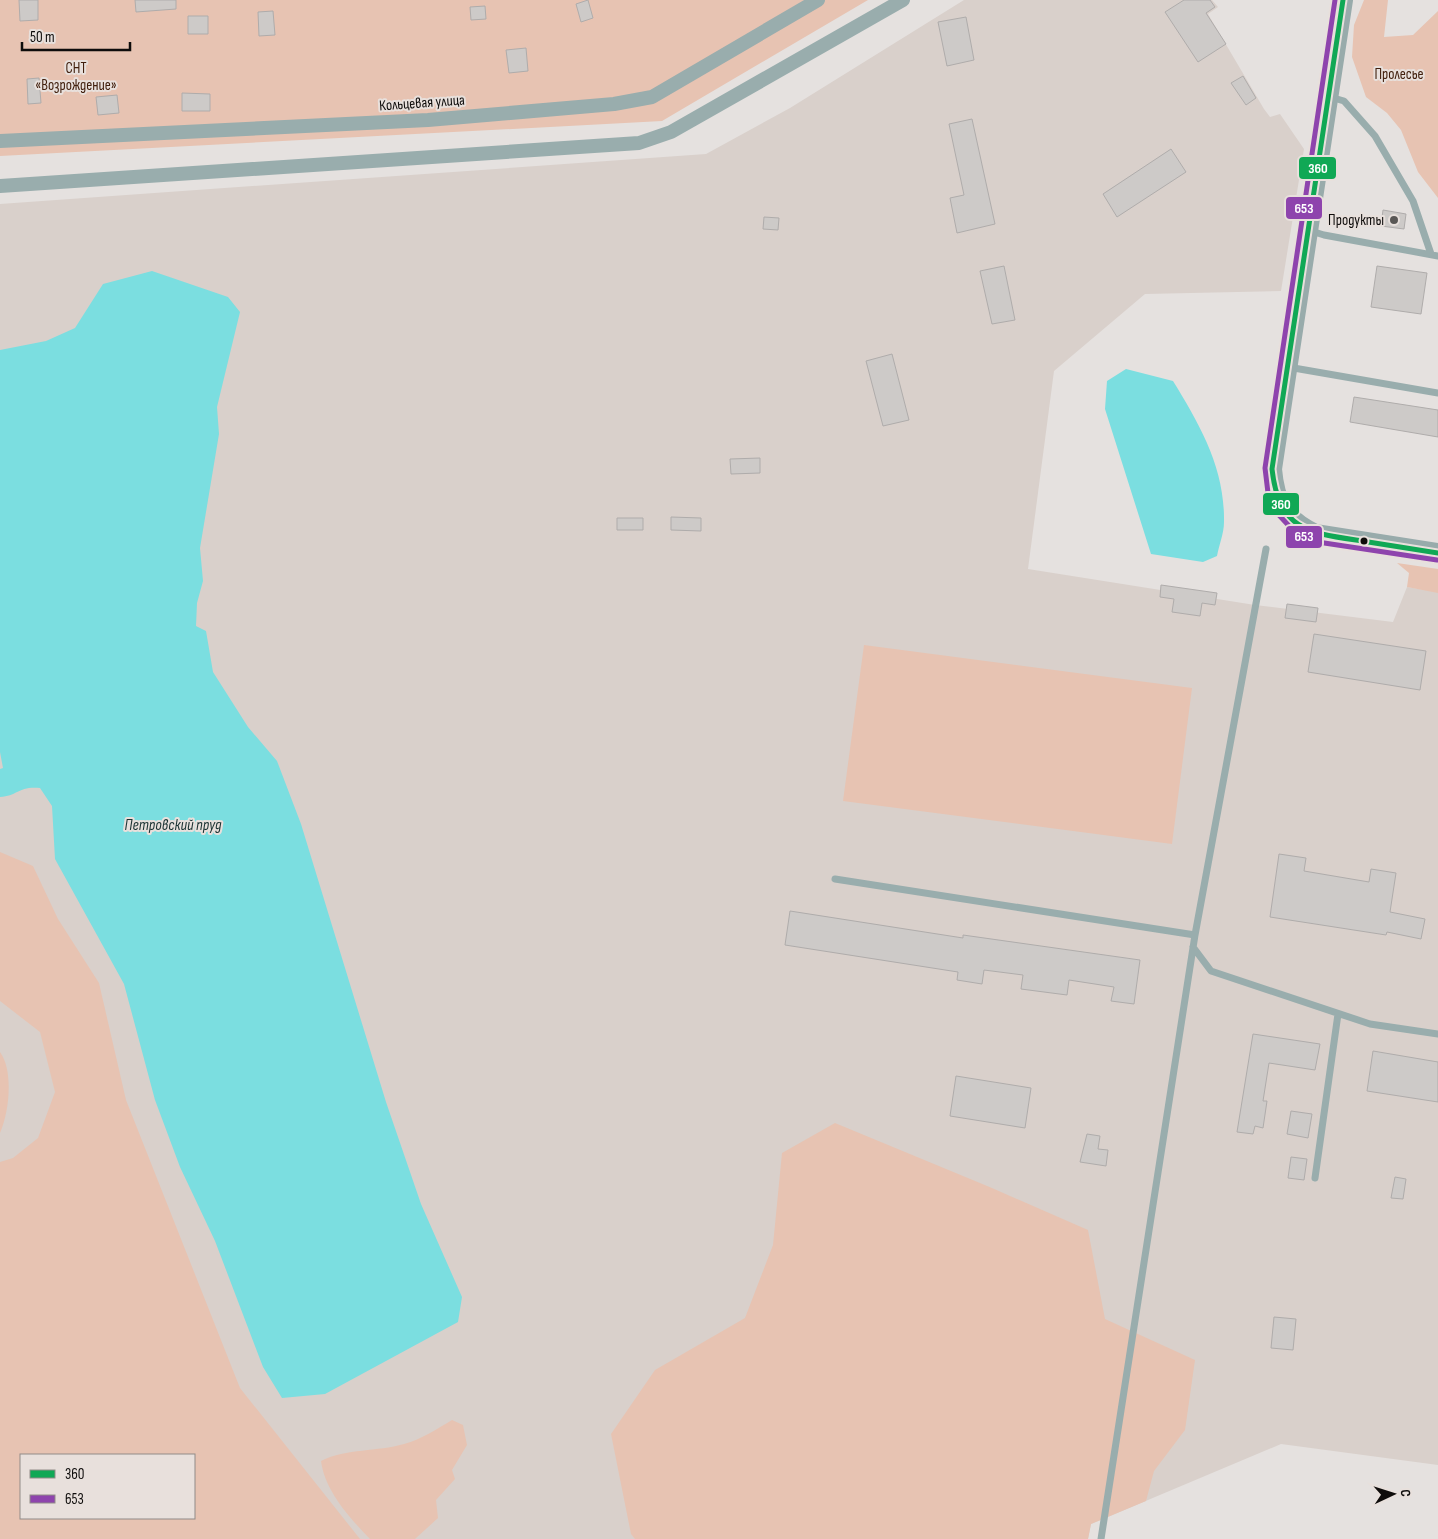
<svg xmlns="http://www.w3.org/2000/svg" width="1438" height="1539" font-family="'Sofia Sans Condensed',sans-serif">
<style>
.built{fill:#d9d0cb;fill-rule:evenodd}
.green{fill:#e7c3b2;fill-rule:evenodd}
.water{fill:#7bdee0}
.building{fill:#cdcac8;stroke:#afacab}
.lines{fill:none;stroke-linecap:round;stroke-linejoin:round}
.lane{stroke:#99adad;stroke-width:7}
.street{stroke:#99adad;stroke-width:14}
.secondary{stroke:#98abab;stroke-width:20}
.bus-1-casing{stroke:#e8e0dc;stroke-width:9}
.bus-2-casing{stroke:#e8e0dc;stroke-width:9}
.bus-1{stroke:#10a855;stroke-width:5}
.bus-2{stroke:#8e44ad;stroke-width:5}
.poi-dot{fill:#595755;stroke:#e8e0dc;stroke-width:2}
.bus-dot{fill:#0e0c0b;stroke:#e8e0dc;stroke-width:2}
.labels{text-anchor:middle;dominant-baseline:central;stroke-width:4;stroke-linejoin:round;paint-order:stroke}
.park-label{font-size:15px;fill:#42200e;stroke:#e8e0dc}
.street-label{font-size:15px;fill:#0e0c0b;stroke:#e8e0dc}
.poi-label{font-size:15px;fill:#0e0c0b;stroke:#e8e0dc;text-anchor:end}
.water-label{font-size:16px;font-style:italic;fill:#1b3333;stroke:#e8e0dc}
.line-badge{stroke:#e8e0dc;stroke-width:2}
.badge-label{font-size:14px;text-anchor:middle;font-weight:bold;fill:#fff}
</style>
<rect width="100%" height="100%" fill="#e5e1df"/>
<!-- built -->
<path class="built" d="M 964,0 L 1212,0 L 1218,7 L 1208,14 L 1264,109 L 1270,117 L 1280,114 L 1304,149 L 1281,291 L 1145,294 L 1054,371 L 1028,569 L 1255,605 L 1393,622 L 1407,587 L 1438,592 L 1438,1465 L 1281,1444 L 1091,1524 L 1088,1539 L 0,1539 L 0,204 L 706,154 L 790,108 ZM 21,1455 L 194,1455 L 194,1518 L 21,1518 Z"/>
<!-- green -->
<path class="green" d="M 0,0 L 868,0 L 662,121 L 0,156 Z
M 1364,0 L 1388,0 L 1384,37 L 1413,35 L 1438,11 L 1438,198 L 1418,172 L 1401,130 L 1387,113 L 1366,97 L 1352,57 L 1354,25 Z
M 1397,563 L 1438,569 L 1438,593 L 1407,587 L 1409,573 Z
M 864,645 L 1192,688 L 1172,844 L 843,801 Z
M 0,852 L 33,866 L 58,919 L 99,983 L 126,1100 L 240,1388 L 360,1539 L 0,1539 L 0,1162 L 13,1158 L 38,1138 L 55,1092 L 40,1032 L 0,1001 ZM 21,1455 L 194,1455 L 194,1518 L 21,1518 Z
M 0,1052 C 14,1071 9,1113 0,1133 Z
M 835,1123 L 992,1188 L 1088,1230 L 1105,1319 L 1195,1360 L 1185,1430 L 1154,1471 L 1146,1501 L 1091,1524 L 1088,1539 L 635,1539 L 631,1534 L 611,1434 L 655,1370 L 745,1318 L 773,1245 L 782,1153 Z
M 452,1420 L 463,1425 L 467,1445 L 452,1470 L 455,1479 L 436,1500 L 438,1518 L 415,1539 L 370,1539 C 349,1517 325,1491 321,1461 C 347,1448 377,1452 404,1444 C 422,1439 437,1429 452,1420 Z"/>
<!-- water -->
<path class="water" d="M 152,271 L 228,297 L 240,312 L 217,407 L 219,434 L 200,548 L 203,581 L 197,603 L 196,626 L 206,631 L 213,672 L 248,727 L 277,761 L 301,824 L 386,1102 L 421,1204 L 462,1297 L 458,1322 L 325,1394 L 282,1398 L 263,1367 L 215,1241 L 180,1167 L 155,1100 L 124,984 L 55,859 L 52,806 L 40,788 C 18,786 18,796 0,797 L 0,769 L 3,768 L 0,752 L 0,350 L 46,341 L 75,328 L 103,284 Z
M 1126,369 L 1173,381 C 1200,425 1225,468 1224,522 C 1224,533 1219,545 1217,556 L 1203,562 L 1151,554 L 1105,409 L 1107,381 Z"/>
<!-- building -->
<path class="building" d="M 19,0 L 38,0 L 38,20 L 20,21 Z
M 135,0 L 176,0 L 176,9 L 136,12 Z
M 588,0 L 593,18 L 581,22 L 576,4 Z
M 1184,0 L 1210,0 L 1215,7 L 1206,13 L 1226,44 L 1198,62 L 1165,12 Z
M 485,6 L 486,19 L 471,20 L 470,7 Z
M 273,11 L 275,35 L 259,36 L 258,12 Z
M 188,16 L 208,16 L 208,34 L 188,34 Z
M 966,17 L 974,60 L 947,66 L 938,22 Z
M 526,48 L 528,71 L 509,73 L 506,50 Z
M 1243,76 L 1256,98 L 1246,105 L 1231,83 Z
M 39,78 L 41,103 L 28,104 L 27,79 Z
M 182,93 L 210,94 L 210,111 L 182,111 Z
M 117,95 L 119,113 L 98,115 L 96,97 Z
M 972,119 L 995,224 L 957,233 L 950,198 L 964,195 L 949,124 Z
M 1171,149 L 1186,172 L 1117,217 L 1103,194 Z
M 1383,210 L 1406,214 L 1404,229 L 1381,226 Z
M 764,217 L 779,218 L 778,230 L 763,229 Z
M 1004,266 L 1015,320 L 992,324 L 980,271 Z
M 1377,266 L 1427,273 L 1421,314 L 1371,307 Z
M 892,354 L 909,420 L 883,426 L 866,361 Z
M 1354,397 L 1438,410 L 1438,437 L 1350,422 Z
M 760,458 L 760,473 L 731,474 L 730,459 Z
M 671,517 L 701,518 L 701,531 L 671,530 Z
M 617,518 L 643,518 L 643,530 L 617,530 Z
M 1161,585 L 1217,593 L 1215,605 L 1202,603 L 1200,616 L 1172,612 L 1174,599 L 1160,597 Z
M 1287,604 L 1318,608 L 1316,622 L 1285,618 Z
M 1314,634 L 1426,651 L 1420,690 L 1308,672 Z
M 1279,854 L 1306,858 L 1304,871 L 1369,882 L 1371,869 L 1396,873 L 1390,912 L 1425,919 L 1421,939 L 1387,932 L 1386,935 L 1270,917 Z
M 790,911 L 963,938 L 963,935 L 1140,960 L 1134,1004 L 1111,1001 L 1114,987 L 1069,980 L 1067,995 L 1021,989 L 1023,975 L 984,970 L 982,984 L 957,980 L 958,972 L 785,945 Z
M 1253,1034 L 1320,1044 L 1315,1070 L 1269,1063 L 1263,1101 L 1267,1101 L 1263,1128 L 1255,1126 L 1253,1134 L 1237,1132 Z
M 1373,1051 L 1438,1062 L 1438,1102 L 1367,1091 Z
M 956,1076 L 1031,1088 L 1025,1128 L 950,1116 Z
M 1291,1111 L 1312,1114 L 1308,1138 L 1287,1134 Z
M 1087,1134 L 1100,1136 L 1098,1149 L 1108,1150 L 1106,1166 L 1080,1162 Z
M 1291,1157 L 1307,1159 L 1304,1180 L 1288,1178 Z
M 1395,1177 L 1406,1179 L 1403,1199 L 1391,1198 Z
M 1274,1317 L 1296,1319 L 1293,1350 L 1271,1348 Z"/>
<g class="lines">
<!-- lane -->
<path class="lane" d="M 1330,97 L 1344,101 L 1375,136 L 1413,201 L 1431,254
M 1311,231 L 1324,235 L 1438,256
M 1288,367 L 1438,393
M 835,879 L 1195,935
M 1193,947 L 1211,971 L 1370,1024 L 1438,1034
M 1315,1178 L 1338,1014
M 1101,1539 L 1195,935 L 1266,549"/>
<!-- street -->
<path class="street" d="M 0,141 L 428,120 L 614,104 L 652,97 L 818,0
M 0,186 L 639,143 L 671,132 L 903,0"/>
<!-- secondary -->
<path class="secondary" d="M 1343,0 L 1272,469 C 1275,504 1285,519 1315,534 L 1438,553"/>
<!-- bus-1 casing -->
<g class="bus-1-casing">
<path id="bus-1" d="M 1343,0 L 1272,469 C 1279,531 1309,533 1362,541 C 1387,545 1413,549 1438,553"/>
</g>
<!-- bus-2 casing -->
<g class="bus-2-casing">
<path id="bus-2" d="M 1335,0 L 1265,468 L 1268,493 L 1277,513 L 1291,528 L 1311,541 L 1437,560"/>
</g>
<!-- bus-1 -->
<use href="#bus-1" class="bus-1"/>
<!-- bus-2 -->
<use href="#bus-2" class="bus-2"/>
</g>
<!-- markers -->
<circle class="poi-dot" cx="1394" cy="220" r="5"/>
<circle class="bus-dot" cx="1364" cy="541" r="4.5"/>
<g class="labels">
<!-- park labels -->
<g class="park-label">
<text x="76" y="68">СНТ<tspan x="76" dy="17">«Возрождение»</tspan></text>
<text x="1399" y="74">Пролесье</text>
</g>
<!-- street labels -->
<g class="street-label">
<text transform="translate(422 103) rotate(-4)">Кольцевая улица</text>
</g>
<!-- poi labels -->
<g class="poi-label">
<text x="1384" y="220">Продукты</text>
</g>
<!-- water labels -->
<g class="water-label">
<text x="173" y="825">Петровский пруд</text>
</g>
</g>
<g class="line-badge">
<rect x="1298" y="156" width="39" height="24" rx="5" fill="#10a855"/>
<rect x="1285" y="196" width="38" height="24" rx="5" fill="#8e44ad"/>
<rect x="1262" y="492" width="38" height="24" rx="5" fill="#10a855"/>
<rect x="1285" y="525" width="38" height="24" rx="5" fill="#8e44ad"/>
</g>
<g class="badge-label">
<text x="1318" y="173">360</text>
<text x="1304" y="213">653</text>
<text x="1281" y="509">360</text>
<text x="1304" y="541">653</text>
</g>
<!-- legend -->
<rect x="20" y="1454" width="175" height="65" fill="#e8e0dc" stroke="#918b88"/>
<rect x="30" y="1470" width="25" height="8" fill="#10a855" stroke="#918b88"/>
<text x="65" y="1479" font-size="15" fill="#0e0c0b">360</text>
<rect x="30" y="1495" width="25" height="8" fill="#8e44ad" stroke="#918b88"/>
<text x="65" y="1504" font-size="15" fill="#0e0c0b">653</text>
<!-- north arrow -->
<g transform="translate(1393 1494) rotate(86)" stroke="#e8e0dc" stroke-width="4" paint-order="stroke">
<path d="M0-4L9 19L0 12L-9 19Z" fill="#0e0c0b"/>
<text y="-8" font-size="14" font-weight="bold" text-anchor="middle" fill="#0e0c0b">С</text>
</g>
<!-- scale -->
<path d="M22 42v8h108v-8" fill="none" stroke="#0e0c0b" stroke-width="2.5"/>
<text x="30" y="42" font-size="15" fill="#0e0c0b" stroke="#e8e0dc" stroke-width="4" paint-order="stroke">50 m</text>
</svg>
